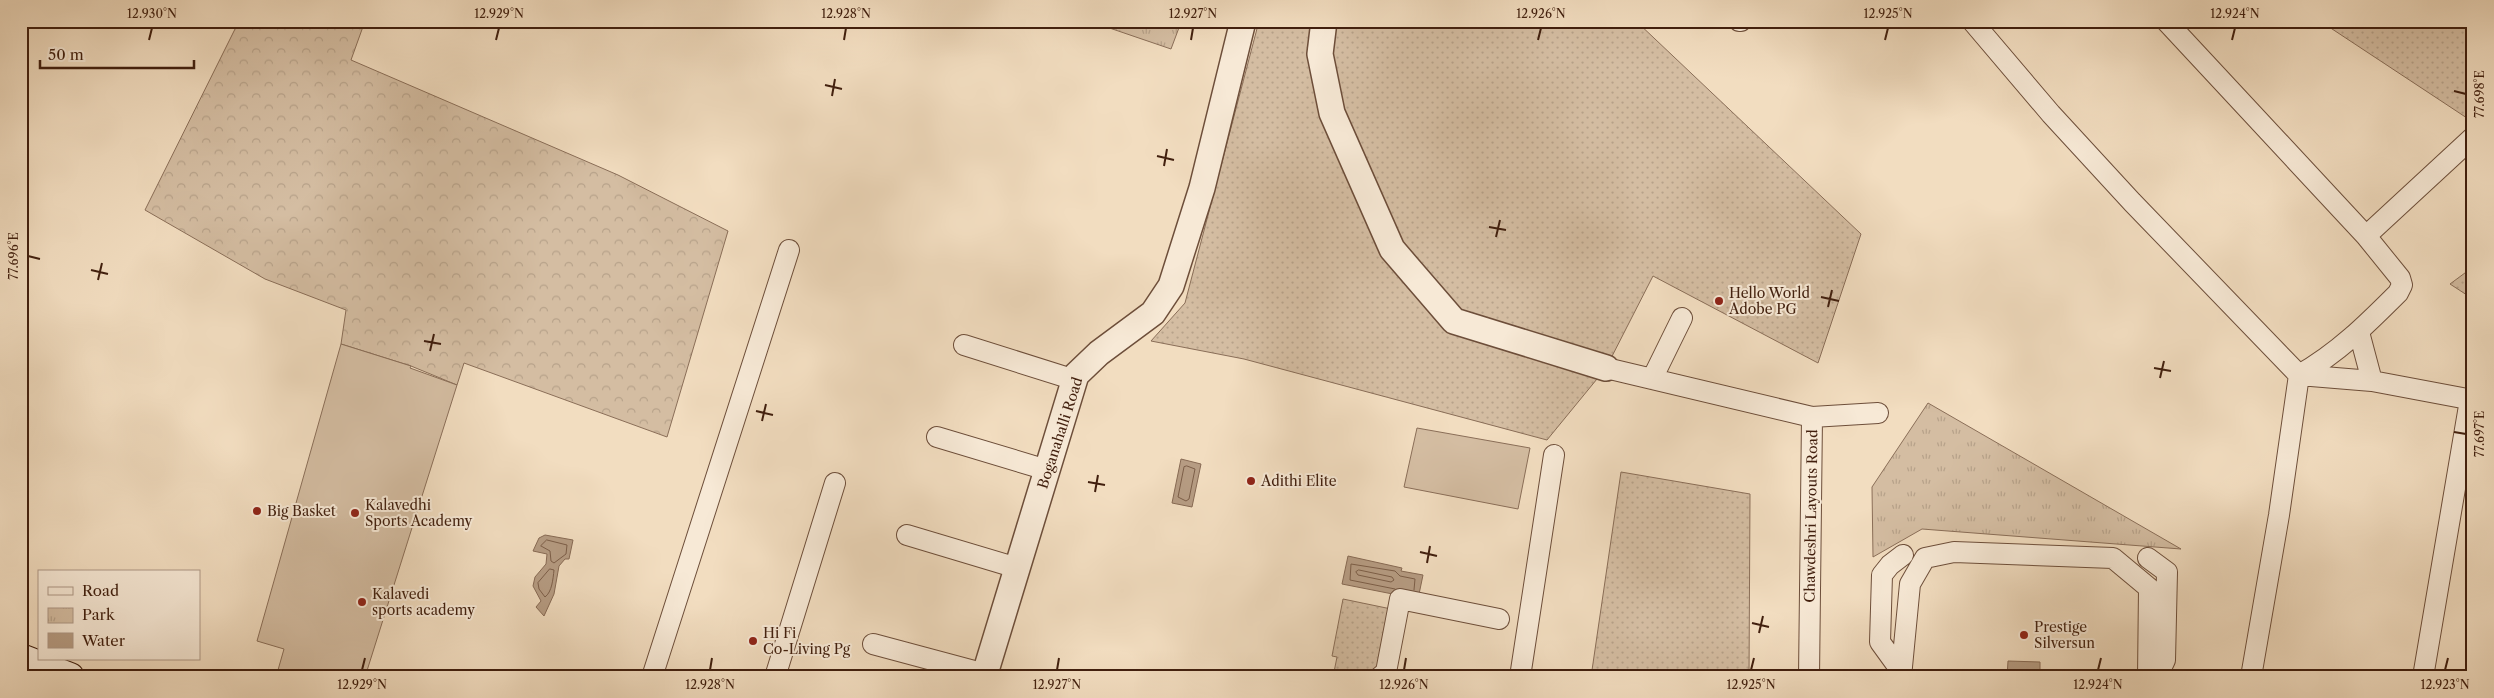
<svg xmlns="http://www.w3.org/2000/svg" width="2494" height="698" font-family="'Libre Caslon Text',serif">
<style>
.grass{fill:url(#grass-dots);stroke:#8a6e58}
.forest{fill:url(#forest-crowns);stroke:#8a6e58}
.park{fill:url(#park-tufts);stroke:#8a6e58}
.pitch{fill:#d4bda2;stroke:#8a6e58}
.water{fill:#b69c83;stroke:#876a54}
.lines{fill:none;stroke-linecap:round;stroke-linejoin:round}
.shore{stroke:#7c5e48;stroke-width:1}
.minor-casing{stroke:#6d4e3a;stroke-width:22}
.tertiary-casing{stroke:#6d4e3a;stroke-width:28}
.secondary-casing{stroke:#411f0e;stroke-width:30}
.minor{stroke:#f7e9d6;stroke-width:20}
.tertiary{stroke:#f7e9d6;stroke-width:25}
.secondary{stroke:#f7e9d6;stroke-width:28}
.ticks{fill:none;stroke:#411f0e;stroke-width:2}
.poi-dot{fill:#8f2418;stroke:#f7e9d6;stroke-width:2}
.labels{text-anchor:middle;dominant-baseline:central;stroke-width:4;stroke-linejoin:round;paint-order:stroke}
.poi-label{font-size:14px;fill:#411f0e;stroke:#f7e9d6;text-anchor:start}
.street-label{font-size:14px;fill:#411f0e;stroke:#f7e9d6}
.neatline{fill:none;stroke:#411f0e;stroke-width:2}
.ticks-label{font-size:12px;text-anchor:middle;fill:#411f0e}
</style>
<defs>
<pattern id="grass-dots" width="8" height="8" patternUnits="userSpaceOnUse" patternTransform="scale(1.25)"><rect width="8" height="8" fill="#d4bda2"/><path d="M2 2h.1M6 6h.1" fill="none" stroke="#b7a28a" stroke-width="1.8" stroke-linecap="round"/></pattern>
<pattern id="forest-crowns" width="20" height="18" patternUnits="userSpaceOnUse" patternTransform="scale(1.25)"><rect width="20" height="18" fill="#d4bda2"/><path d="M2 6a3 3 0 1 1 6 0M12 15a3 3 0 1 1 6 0" fill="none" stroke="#b7a28a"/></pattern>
<pattern id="park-tufts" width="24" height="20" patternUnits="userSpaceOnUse" patternTransform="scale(1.25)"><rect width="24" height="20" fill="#d4bda2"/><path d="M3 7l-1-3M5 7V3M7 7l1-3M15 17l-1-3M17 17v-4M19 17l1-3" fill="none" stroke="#b7a28a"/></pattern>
</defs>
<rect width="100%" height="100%" fill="#f2ddc0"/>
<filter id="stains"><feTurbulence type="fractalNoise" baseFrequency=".004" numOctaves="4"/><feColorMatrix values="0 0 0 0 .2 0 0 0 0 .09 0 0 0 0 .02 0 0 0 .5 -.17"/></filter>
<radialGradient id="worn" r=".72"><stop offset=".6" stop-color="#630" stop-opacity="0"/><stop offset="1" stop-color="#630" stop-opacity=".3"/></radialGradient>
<!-- grass -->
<path class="grass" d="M 1259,21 L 1636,21 L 1861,234 L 1818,363 L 1653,276 L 1606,368 L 1547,440 L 1244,359 L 1151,341 L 1185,303 Z
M 2320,21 L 2465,21 L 2473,30 L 2473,122 Z
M 2473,267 L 2473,299 L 2450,284 Z
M 1621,472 L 1750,494 L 1749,677 L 1591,677 Z
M 1343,599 L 1396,610 L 1376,677 L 1333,677 L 1337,657 L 1332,656 Z"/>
<!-- forest -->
<path class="forest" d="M 239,21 L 365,21 L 351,60 L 618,175 L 728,231 L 667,437 L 464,363 L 457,385 L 411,366 L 341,344 L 346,310 L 265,279 L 145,210 Z"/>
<!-- park -->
<path class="park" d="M 1089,21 L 1169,21 L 1180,25 L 1171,49 Z
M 1928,403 L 1954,418 L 2181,549 L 1922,529 L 1873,557 L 1872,487 Z"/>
<!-- pitch -->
<path class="pitch" d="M 341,344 L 411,366 L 410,368 L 457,385 L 365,677 L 276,677 L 284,649 L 257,641 Z
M 1417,428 L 1530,448 L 1518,509 L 1404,487 Z"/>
<!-- water -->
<path class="water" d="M 1181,459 L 1201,464 L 1192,507 L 1172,503 Z
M 545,535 L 573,540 L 569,559 L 565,559 L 559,566 L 554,594 L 544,616 L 536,607 L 541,601 L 533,586 L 535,577 L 546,564 L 547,554 L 533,551 L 539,538 Z
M 1348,556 L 1402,568 L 1401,571 L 1423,575 L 1418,599 L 1342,584 Z
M 2008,661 L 2040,662 L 2040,677 L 2007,677 Z"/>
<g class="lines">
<!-- shore -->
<path class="shore" d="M 1187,466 L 1195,469 L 1189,499 L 1186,501 L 1178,497 L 1184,467 Z
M 547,540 L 567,545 L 566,554 L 554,563 L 551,561 L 550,551 L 541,546 Z
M 550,569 L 554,570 C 553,579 552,592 545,597 L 539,589 L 538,583 Z
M 1359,570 L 1392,577 L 1394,580 L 1391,582 L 1358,575 L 1356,572 Z
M 1395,589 L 1350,580 L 1351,564 L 1395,571 L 1400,576 L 1415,579 L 1414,590"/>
<!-- minor casing -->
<g class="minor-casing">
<path id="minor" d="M 1739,21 L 1741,21
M 1972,21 L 2051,114 L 2132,202 L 2299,375 C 2338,353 2367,324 2398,293 L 2402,285 L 2400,278 L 2366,236 L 2166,21
M 2366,236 L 2472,138
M 2359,332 L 2372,381
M 964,345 L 1075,380
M 1606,368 L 1812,417 L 1809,677
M 1652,379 L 1682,318
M 1812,417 L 1878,413
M 937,437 L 1047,470
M 907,535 L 1017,568
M 2148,558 L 2167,572 L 2165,660 L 2157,677
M 873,644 L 985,674
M 1901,671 L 1880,642 L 1882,575 L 1890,565 L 1903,555
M 652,677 L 789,250
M 775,677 L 835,483
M 1380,677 L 1386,672 L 1400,599 L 1499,619
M 1520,677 L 1554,455
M 1901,677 L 1910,584 L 1925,558 L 1954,552 L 2113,558 L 2149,588 L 2148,677
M 2251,677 L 2279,515 L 2299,375 L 2372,381 L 2473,400
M 2423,677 L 2470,400"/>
</g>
<!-- tertiary casing -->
<g class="tertiary-casing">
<path id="tertiary" d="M 1324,21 L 1320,54 L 1332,113 L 1392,249 L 1454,321 L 1606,368
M 984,677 L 1076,375 L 1099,353 L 1153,313 L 1171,286 L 1202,188 L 1243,21"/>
</g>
<!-- secondary casing -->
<g class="secondary-casing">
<path id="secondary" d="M 21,658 L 70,677"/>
</g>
<!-- minor -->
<use href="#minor" class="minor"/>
<!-- tertiary -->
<use href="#tertiary" class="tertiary"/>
<!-- secondary -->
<use href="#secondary" class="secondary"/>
</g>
<!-- ticks -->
<path class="ticks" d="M 149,40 L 152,28M 496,40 L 499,28M 844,40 L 846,28M 1191,40 L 1193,28M 1538,40 L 1541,28M 1885,40 L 1888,28M 2232,40 L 2235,28M 825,85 L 842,89M 2454,91 L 2466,94M 832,96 L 835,79M 1157,156 L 1174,160M 1164,166 L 1167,149M 1489,227 L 1506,230M 1496,237 L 1500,220M 28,256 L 40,259M 91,270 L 108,274M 98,280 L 102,263M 1821,297 L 1839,301M 1828,307 L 1832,290M 424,341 L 441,344M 430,351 L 434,334M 2154,368 L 2171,371M 2160,378 L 2164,361M 756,411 L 773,415M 762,421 L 766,404M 2454,432 L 2466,434M 1088,482 L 1105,485M 1095,492 L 1098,475M 1420,552 L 1437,556M 1427,563 L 1430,546M 1752,623 L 1769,627M 1759,633 L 1763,616M 362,670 L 365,658M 710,670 L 712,658M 1057,670 L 1059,658M 1404,670 L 1406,658M 1751,670 L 1754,658M 2098,670 L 2101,658M 2445,670 L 2448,658"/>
<!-- markers -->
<g class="poi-dot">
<circle cx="1719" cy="301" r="5"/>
<circle cx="1251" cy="481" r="5"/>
<circle cx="257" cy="511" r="5"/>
<circle cx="355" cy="513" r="5"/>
<circle cx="362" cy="602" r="5"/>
<circle cx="2024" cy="635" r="5"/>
<circle cx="753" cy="641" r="5"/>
</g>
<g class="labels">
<!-- poi labels -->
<g class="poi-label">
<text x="1729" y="293">Hello World<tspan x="1729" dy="16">Adobe PG</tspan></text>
<text x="1261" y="481">Adithi Elite</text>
<text x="365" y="505">Kalavedhi<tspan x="365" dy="16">Sports Academy</tspan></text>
<text x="267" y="511">Big Basket</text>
<text x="372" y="594">Kalavedi<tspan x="372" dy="16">sports academy</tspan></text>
<text x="2034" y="627">Prestige<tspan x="2034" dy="16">Silversun</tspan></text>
<text x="763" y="633">Hi Fi<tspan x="763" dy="16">Co-Living Pg</tspan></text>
</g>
<!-- street labels -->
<g class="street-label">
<text transform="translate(1060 433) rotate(-72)">Boganahalli Road</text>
<text transform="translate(1811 516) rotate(-89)">Chawdeshri Layouts Road</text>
</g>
</g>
<!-- margin -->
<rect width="2494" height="698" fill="none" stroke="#f2ddc0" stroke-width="55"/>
<!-- legend -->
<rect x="38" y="570" width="162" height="90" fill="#f7e9d6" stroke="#ae9886"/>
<rect x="48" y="587" width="25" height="8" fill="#f7e9d6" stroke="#ae9886"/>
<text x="82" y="596" font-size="15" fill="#411f0e">Road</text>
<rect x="48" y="608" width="25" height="15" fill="url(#park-tufts)" stroke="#ae9886"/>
<text x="82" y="620" font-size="15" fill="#411f0e">Park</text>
<rect x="48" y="633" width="25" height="15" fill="#b69c83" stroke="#ae9886"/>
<text x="82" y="646" font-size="15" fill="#411f0e">Water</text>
<!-- scale -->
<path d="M40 60v8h154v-8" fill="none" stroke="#411f0e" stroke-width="2.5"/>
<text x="48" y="60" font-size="15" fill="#411f0e" stroke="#f7e9d6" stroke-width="4" paint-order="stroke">50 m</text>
<rect x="28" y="28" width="2438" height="642" class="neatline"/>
<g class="ticks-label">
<text x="152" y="18">12.930°N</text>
<text x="499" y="18">12.929°N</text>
<text x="846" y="18">12.928°N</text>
<text x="1193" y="18">12.927°N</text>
<text x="1541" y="18">12.926°N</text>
<text x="1888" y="18">12.925°N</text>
<text x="2235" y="18">12.924°N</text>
<text transform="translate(2480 94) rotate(-90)" y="4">77.698°E</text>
<text transform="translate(14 256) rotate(-90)" y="4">77.696°E</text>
<text transform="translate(2480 434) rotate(-90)" y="4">77.697°E</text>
<text x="362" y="689">12.929°N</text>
<text x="710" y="689">12.928°N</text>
<text x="1057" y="689">12.927°N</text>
<text x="1404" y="689">12.926°N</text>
<text x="1751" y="689">12.925°N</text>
<text x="2098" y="689">12.924°N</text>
<text x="2445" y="689">12.923°N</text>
</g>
<rect width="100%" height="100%" filter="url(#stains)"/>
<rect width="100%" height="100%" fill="url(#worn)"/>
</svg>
